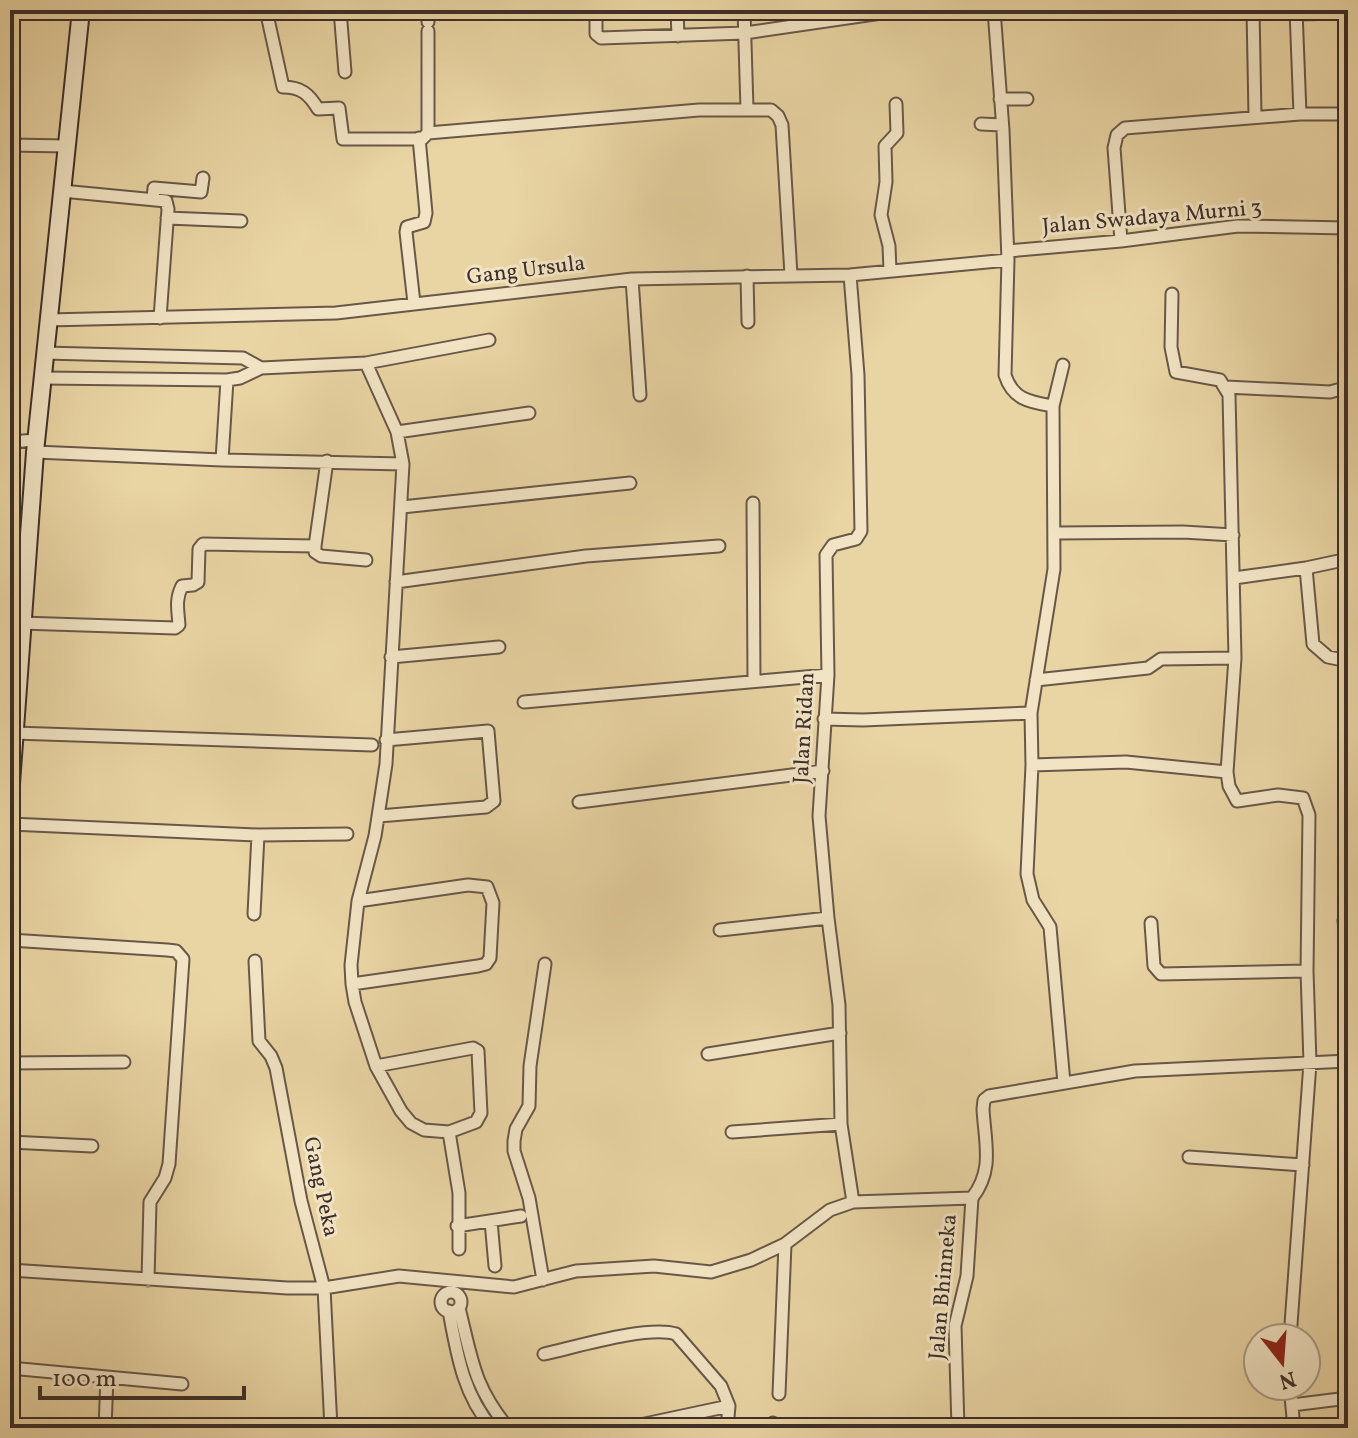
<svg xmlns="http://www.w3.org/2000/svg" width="1358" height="1438" font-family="Vollkorn,serif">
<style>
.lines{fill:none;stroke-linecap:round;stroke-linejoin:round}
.street-casing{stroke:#685848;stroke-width:15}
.secondary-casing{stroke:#3d2f2a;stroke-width:20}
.street{stroke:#f1e3c3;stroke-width:11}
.secondary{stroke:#f1e3c3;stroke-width:16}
.labels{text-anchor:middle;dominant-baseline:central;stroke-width:6;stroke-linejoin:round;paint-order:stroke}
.street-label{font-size:22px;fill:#3d2f2a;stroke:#f1e3c3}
</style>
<rect width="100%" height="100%" fill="#e9d4a3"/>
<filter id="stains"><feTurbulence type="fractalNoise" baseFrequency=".0025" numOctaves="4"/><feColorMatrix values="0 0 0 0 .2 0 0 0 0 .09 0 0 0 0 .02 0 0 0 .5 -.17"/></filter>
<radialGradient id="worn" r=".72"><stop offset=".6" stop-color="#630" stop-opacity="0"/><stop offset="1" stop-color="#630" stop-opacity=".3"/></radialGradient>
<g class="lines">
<!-- street casing -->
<g class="street-casing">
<path id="street" d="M 266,10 L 283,87 C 301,87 309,94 318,109 L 339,108 L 343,139 L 422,139 L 428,133 L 428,31
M 340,10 L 345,72
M 428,10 L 428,22
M 596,10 L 596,34 L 601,38 L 745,33 L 902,10
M 677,10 L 678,36
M 744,10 L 747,109
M 994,10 L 1003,130 L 1008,260 L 1005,375 C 1013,400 1030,402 1053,406 L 1054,569 L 1031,713 L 1032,765 L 1027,874 L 1033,900 L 1050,927 L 1064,1083
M 1253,10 L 1255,116
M 1296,14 L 1343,13 L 1348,11
M 1000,99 L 1027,99
M 1300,114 L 1348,114
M 981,124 L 1002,125
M 428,133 L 699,110 L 771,110 L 778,116 L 782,125 L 791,275
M 10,145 L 66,146
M 62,191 L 166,201 L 168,209 L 160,318
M 153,199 L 154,188 L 201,192 L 203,178
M 167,218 L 241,221
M 1121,241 L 1114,148 L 1117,135 L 1125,128 L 1300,114 L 1296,10
M 1008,251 L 1121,241 L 1238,226 L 1348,228
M 890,271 L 889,246 L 881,215 L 886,182 L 885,146 L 897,133 L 896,104
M 850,275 L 858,375 L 861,531 L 856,539 L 833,545 L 826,555 L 828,675 L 819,816 L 828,918 L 839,1005 L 841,1124 L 853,1202
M 747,276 L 748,322
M 632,279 L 640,395
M 1172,294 L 1171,347 L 1176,372 L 1220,380 L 1229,395 L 1235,658 L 1227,772 L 1229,786 L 1237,801 L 1278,795 L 1303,798 L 1309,815 L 1307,971 L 1310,1063 L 1290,1338
M 414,303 L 406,232 L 407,227 L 424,222 L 426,213 L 419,138
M 48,320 L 336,313 L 632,279 L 850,275 L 1008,260
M 44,353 L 243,358 L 261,368
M 366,363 L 489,340
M 42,378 L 227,380 L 240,378 L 261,368 L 366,363 L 397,432 L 403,464 L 386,764 L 375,836 L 358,901 L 351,965 L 352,984 L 355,1002 L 376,1066 L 401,1111 L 411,1123 L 424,1130 L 449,1132 L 459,1193 L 459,1249
M 1226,387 L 1330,392 L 1348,387
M 1053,406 L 1063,365
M 397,432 L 529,413
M 10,442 L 36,440
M 35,452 L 222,460 L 403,464
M 222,460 L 227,380
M 753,503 L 754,681
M 402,507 L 630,483
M 1056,533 L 1183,532 L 1233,535
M 315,546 L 315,552 L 321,556 L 366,560
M 1306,568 L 1313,644 L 1328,657 L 1348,661
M 1234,578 L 1306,568 L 1348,559
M 396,582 L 586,556 L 719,546
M 10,592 L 23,593
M 21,623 L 175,628 L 179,625 C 178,610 175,600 182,586 L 193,585 L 198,582 L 199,549 L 203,544 L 315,546 L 327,461
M 391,657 L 499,647
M 1036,680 L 1148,668 L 1161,659 L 1235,658
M 524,702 L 828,675
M 824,719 L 863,720 L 1031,713
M 14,733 L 372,745
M 1032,765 L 1126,762 L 1227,772
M 579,802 L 823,771
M 379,816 L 486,807 L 494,801 L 488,731 L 386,740
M 10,824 L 258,835 L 347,834
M 254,914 L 258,835
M 1344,920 L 1348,964
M 1151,923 L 1154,966 L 1161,974 L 1307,971
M 720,930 L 828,918
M 10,940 L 167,950 L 176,951 L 183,959 L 169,1164 L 165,1178 L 150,1202 L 148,1280
M 255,961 L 259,1041 L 271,1056 L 276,1068 L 301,1201 L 324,1288 L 331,1428
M 352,984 L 478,966 L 486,964 L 490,958 L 493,903 L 487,887 L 468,885 L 358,901
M 708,1054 L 840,1033
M 10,1063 L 124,1062
M 376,1066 L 473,1048 L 478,1051 L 481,1113 L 476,1122 L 449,1132
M 732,1132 L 841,1124
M 10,1142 L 92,1146
M 1189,1157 L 1303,1165
M 491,1221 L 495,1266
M 457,1226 L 521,1216
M 10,1270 L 287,1288 L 324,1288 L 399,1276 L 514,1287 L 576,1271 L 654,1266 L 711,1272 L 751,1260 L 785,1244 L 830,1210 L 853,1202 L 972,1198 C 994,1170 985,1144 983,1109 L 984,1100 L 989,1096 L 1135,1071 L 1348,1061
M 543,1280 L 529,1198 L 514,1151 L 514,1141 L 516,1129 L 529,1106 L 530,1066 L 545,964
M441 1302a10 10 0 1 1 20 0a10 10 0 1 1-20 0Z
M 459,1308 C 472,1359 473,1385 508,1428
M 449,1311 C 457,1354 463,1394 492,1428
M 544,1354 C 576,1347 648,1325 676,1334 L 721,1386 L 729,1406 L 727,1428
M 10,1368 L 182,1384
M 1290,1386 L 1294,1428
M 779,1394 L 785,1244
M 1292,1405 L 1348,1398
M 105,1428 L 107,1377
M 626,1428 L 729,1406
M 772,1428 L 773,1423
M 835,1428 L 836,1425
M 958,1428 L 955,1326 L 967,1276 L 972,1198"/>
</g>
<!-- secondary casing -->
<g class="secondary-casing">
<path id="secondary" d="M 10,798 L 35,452 L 81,10"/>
</g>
<!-- street -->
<use href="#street" class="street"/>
<!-- secondary -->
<use href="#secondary" class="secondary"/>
</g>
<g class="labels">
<!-- street labels -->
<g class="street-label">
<text transform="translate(1152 218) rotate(-5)">Jalan Swadaya Murni 3</text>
<text transform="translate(526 271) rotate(-7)">Gang Ursula</text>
<text transform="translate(805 728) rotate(-87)">Jalan Ridan</text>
<text transform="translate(320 1187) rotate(78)">Gang Peka</text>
<text transform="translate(944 1287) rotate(-85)">Jalan Bhinneka</text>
</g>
</g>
<!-- margin -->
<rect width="1358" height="1438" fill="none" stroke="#e9d4a3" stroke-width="40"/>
<rect x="12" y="12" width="1334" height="1414" fill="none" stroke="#3d2f2a" stroke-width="4"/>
<rect x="20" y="20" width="1318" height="1398" fill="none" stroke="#3d2f2a" stroke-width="2"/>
<!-- north arrow -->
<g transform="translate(1282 1362) rotate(163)"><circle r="38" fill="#f1e3c3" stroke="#a99b86" stroke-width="2"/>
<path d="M0-6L14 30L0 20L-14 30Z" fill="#8f2418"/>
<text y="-12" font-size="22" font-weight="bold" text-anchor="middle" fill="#3d2f2a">N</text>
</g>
<!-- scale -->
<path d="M40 1386v12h204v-12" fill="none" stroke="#3d2f2a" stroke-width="4"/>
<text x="52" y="1386" font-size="24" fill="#3d2f2a" stroke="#f1e3c3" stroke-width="6" paint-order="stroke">100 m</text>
<rect width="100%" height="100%" filter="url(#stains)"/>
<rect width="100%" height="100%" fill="url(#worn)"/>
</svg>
